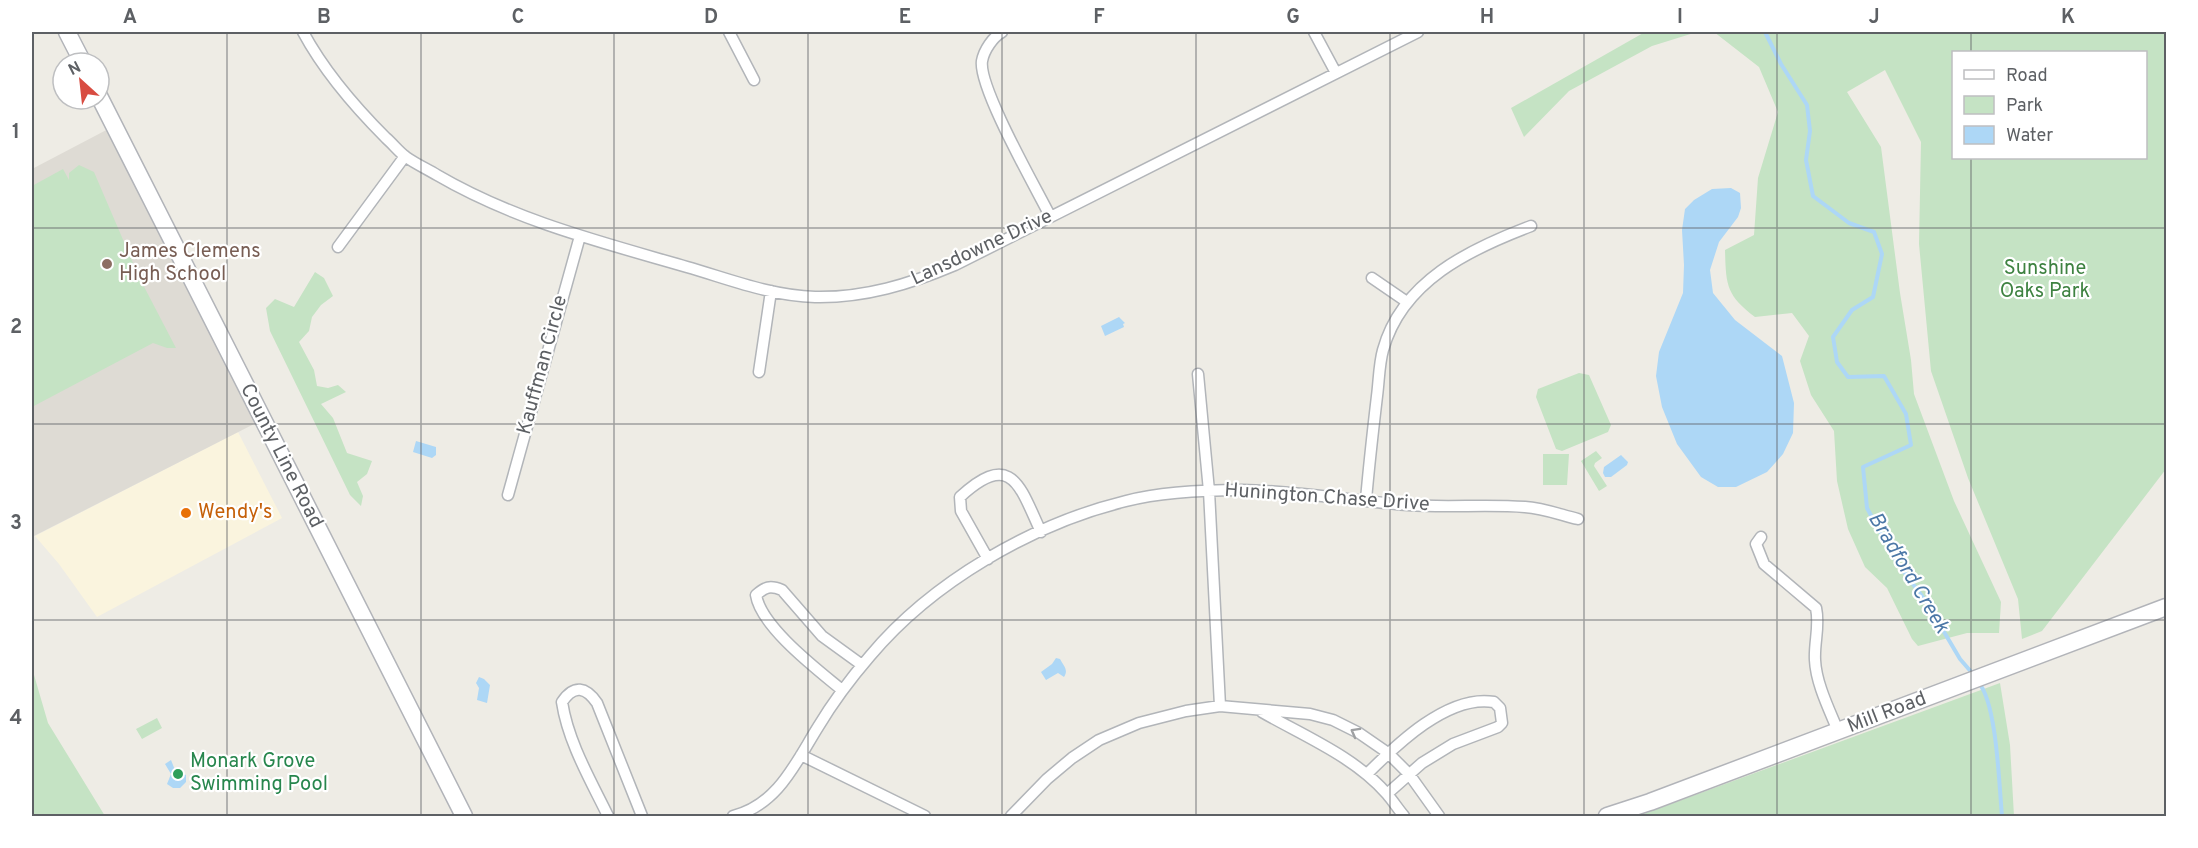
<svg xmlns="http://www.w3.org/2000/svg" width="2198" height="848" font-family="Overpass,sans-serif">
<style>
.commercial{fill:#faf4de}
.education{fill:#dedbd4}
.green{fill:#c5e3c4;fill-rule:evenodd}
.water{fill:#add7f6}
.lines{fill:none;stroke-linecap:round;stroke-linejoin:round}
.stream{stroke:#add7f6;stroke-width:4}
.street-casing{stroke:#b2b5b9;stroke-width:13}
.secondary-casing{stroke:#b2b4b9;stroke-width:19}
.street{stroke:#fff;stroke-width:10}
.secondary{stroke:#fff;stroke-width:16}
.oneway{stroke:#9ea0a2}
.grid{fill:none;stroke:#5d6064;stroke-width:1.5;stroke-opacity:0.55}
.education-dot{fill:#8d6e63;stroke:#fff;stroke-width:2}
.food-dot{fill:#e8710a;stroke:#fff;stroke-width:2}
.leisure-dot{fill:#2e9e5b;stroke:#fff;stroke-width:2}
.labels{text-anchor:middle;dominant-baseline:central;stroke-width:4.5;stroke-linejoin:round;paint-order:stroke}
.street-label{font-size:20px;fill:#5d6064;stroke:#fff}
.education-label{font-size:20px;fill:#785e54;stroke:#fff;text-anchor:start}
.park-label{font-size:20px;fill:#3e8241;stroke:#fff}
.food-label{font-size:20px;fill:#c56008;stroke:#fff;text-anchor:start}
.leisure-label{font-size:20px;fill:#27864d;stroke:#fff;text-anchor:start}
.water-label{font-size:21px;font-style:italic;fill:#4c78a7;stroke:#fff}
.neatline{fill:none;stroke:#5d6064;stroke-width:2}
.grid-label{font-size:20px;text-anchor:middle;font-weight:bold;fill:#5d6064}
</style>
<rect width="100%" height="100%" fill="#eeece5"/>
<!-- commercial -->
<path class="commercial" d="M 238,432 L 282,518 L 97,617 L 59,564 L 35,536 Z"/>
<!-- education -->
<path class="education" d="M 114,126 L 262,420 L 32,537 L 32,169 Z"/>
<!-- green -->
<path class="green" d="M 1645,32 L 1697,32 L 1652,46 L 1569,91 L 1524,137 L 1511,108 Z
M 1714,32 L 2166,32 L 2166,469 L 2042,631 L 2022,639 L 2018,599 L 1968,478 L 1931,371 L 1919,244 L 1921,142 L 1885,70 L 1847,92 L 1881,147 L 1900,293 L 1911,360 L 1914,394 L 1954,501 L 2001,602 L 1999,633 L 1967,633 L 1918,646 L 1912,639 L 1887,588 L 1865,567 L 1848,529 L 1837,481 L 1834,431 L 1811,395 L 1800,361 L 1809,336 L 1792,313 L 1755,317 C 1726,295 1726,285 1725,250 L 1754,235 L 1758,178 L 1778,112 L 1759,67 ZM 1954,52 L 2146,52 L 2146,158 L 1954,158 Z
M 79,165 L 94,172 L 139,277 L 176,348 L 167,348 L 153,343 L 32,407 L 32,186 L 63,169 L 69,180 L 69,173 Z
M 315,272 L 324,278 L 333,296 L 321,305 L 312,317 L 309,331 L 299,342 L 314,370 L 317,386 L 328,388 L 338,385 L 346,392 L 321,404 L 333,418 L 347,453 L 372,461 L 367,474 L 357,482 L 363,496 L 361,506 L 350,495 L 270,331 L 266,308 L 275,299 L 294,307 Z
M 1579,373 L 1589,375 L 1611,425 L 1608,432 L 1562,451 L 1556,449 L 1536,397 L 1538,389 Z
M 1596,451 L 1602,458 L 1595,463 L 1594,466 L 1607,486 L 1599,491 L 1581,461 Z
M 1543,454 L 1569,454 L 1567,485 L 1543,485 Z
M 32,668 L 48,723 L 105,816 L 32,816 Z
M 2000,683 L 2010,745 L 2014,816 L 1638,816 Z
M 157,718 L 162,728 L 142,739 L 136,729 Z"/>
<!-- water -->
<path class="water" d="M 1731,188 L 1740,193 L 1741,208 L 1738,217 L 1719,242 L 1710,270 L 1713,293 L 1735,320 L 1782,356 L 1794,403 L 1793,433 L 1783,454 L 1767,472 L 1736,487 L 1718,487 L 1701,477 L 1677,444 L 1662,407 L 1656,376 L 1659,352 L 1683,293 L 1684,265 L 1682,230 L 1685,209 L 1694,200 L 1712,189 Z
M 1119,317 L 1125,323 L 1123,324 L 1124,327 L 1105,336 L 1101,326 Z
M 416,441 L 436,447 L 436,455 L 432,458 L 413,452 Z
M 1621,455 L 1628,462 L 1627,465 L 1611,477 L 1605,477 L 1603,473 L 1604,467 Z
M 1056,658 L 1060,659 C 1063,665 1069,670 1064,677 L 1058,673 L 1046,680 L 1041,672 L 1052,664 Z
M 479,677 L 484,679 L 490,685 L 487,703 L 477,700 L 479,688 L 476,683 Z
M 171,760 L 175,770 L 186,775 L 186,782 L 180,788 L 173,788 L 167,784 L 171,774 L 165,764 Z"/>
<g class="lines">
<!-- stream -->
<path class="stream" d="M 1765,32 L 1781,64 L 1807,105 L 1810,131 L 1806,160 L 1813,196 L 1849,223 L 1874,232 L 1882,254 L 1873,297 L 1852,310 L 1833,337 L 1837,362 L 1848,377 L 1884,376 L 1906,414 L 1911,445 L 1863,467 L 1867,508 L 1896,561 L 1927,603 L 1960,659 L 1973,674
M 1979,683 C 1997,705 1999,785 2002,816"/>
<!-- street casing -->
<g class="street-casing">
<path id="street" d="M 303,32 C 324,71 355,107 386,138 C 393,144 399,152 406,157 C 416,164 427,169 437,175 C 516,221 601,242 687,267 C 729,279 771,296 815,297 C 865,298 910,284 955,265 L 1418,32
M 729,32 L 754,80
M 1002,32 C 993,37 984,50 982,61 C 978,87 1036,188 1050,216
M 1314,32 L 1336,73
M 338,247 L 405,156
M 1372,278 L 1407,302
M 759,372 L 771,291
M 1198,374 L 1209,491 L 1220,706
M 508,495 L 580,236
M 1366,500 C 1369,465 1373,430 1377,396 C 1379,381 1379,364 1383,350 C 1402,281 1470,249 1531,226
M 1761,537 L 1756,544 L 1764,564 L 1816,608 C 1820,626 1814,642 1815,660 C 1816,683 1829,709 1838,731
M 988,559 L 961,511 L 960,497 C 1012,449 1020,487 1041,532
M 842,690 C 818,670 761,627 756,595 C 765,587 770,585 782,590 L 822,636 L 862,665
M 1262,712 C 1304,736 1355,757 1387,794 C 1393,801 1398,809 1404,816
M 801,755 L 925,816
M 1367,774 C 1396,745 1448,694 1494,702 L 1500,708 L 1502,723 L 1498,727 L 1453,744 L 1422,763 L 1387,794
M 608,816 C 591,781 568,742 562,702 C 574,684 586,687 597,703 L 642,816
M 733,816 C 778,805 796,762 818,727 C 833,702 851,678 870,656 C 932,582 1032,524 1126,501 C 1161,492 1206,490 1242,490 C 1298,491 1353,501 1408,505 C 1447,508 1486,504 1525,507 C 1543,508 1561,515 1578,519
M 1011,816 L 1047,779 L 1072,758 L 1099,740 L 1139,723 L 1186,711 L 1220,706 L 1310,714 L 1333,720 L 1359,733 L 1388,753 L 1409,774 L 1439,816"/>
</g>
<!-- secondary casing -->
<g class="secondary-casing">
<path id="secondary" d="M 67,32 L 83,63
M 99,96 L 464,816
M 1607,816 L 1650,802 L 2166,607"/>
</g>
<!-- street -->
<use href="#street" class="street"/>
<!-- secondary -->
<use href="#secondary" class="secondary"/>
</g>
<!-- one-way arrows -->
<defs><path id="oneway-chevron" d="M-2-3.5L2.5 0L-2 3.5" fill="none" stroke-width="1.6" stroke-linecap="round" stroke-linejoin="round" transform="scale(1.5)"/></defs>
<use class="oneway" href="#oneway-chevron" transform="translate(1355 732) rotate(-151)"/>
<!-- grid -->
<path class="grid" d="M 227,32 L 227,816M 421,32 L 421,816M 614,32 L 614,816M 808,32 L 808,816M 1002,32 L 1002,816M 1196,32 L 1196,816M 1390,32 L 1390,816M 1584,32 L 1584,816M 1777,32 L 1777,816M 1971,32 L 1971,52M 1971,158 L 1971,816M 32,228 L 2166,228M 32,424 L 2166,424M 32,620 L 2166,620"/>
<!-- markers -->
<circle class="education-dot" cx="107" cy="264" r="6"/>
<circle class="food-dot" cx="186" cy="513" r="6"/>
<circle class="leisure-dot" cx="178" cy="774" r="6"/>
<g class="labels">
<!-- street labels -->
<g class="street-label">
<text transform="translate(982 248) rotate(-25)">Lansdowne Drive</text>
<text transform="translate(543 365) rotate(-75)">Kauffman Circle</text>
<text transform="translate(281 456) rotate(63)">County Line Road</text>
<text transform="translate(1327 498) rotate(4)">Hunington Chase Drive</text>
<text transform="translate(1887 713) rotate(-21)">Mill Road</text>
</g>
<!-- education labels -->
<g class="education-label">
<text x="119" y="252">James Clemens<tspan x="119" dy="23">High School</tspan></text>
</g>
<!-- park labels -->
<g class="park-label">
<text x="2045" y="269">Sunshine<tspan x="2045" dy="23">Oaks Park</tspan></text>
</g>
<!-- food labels -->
<g class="food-label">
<text x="198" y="513">Wendy's</text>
</g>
<!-- leisure labels -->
<g class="leisure-label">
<text x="190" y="762">Monark Grove<tspan x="190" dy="23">Swimming Pool</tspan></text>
</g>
<!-- water labels -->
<g class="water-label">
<text transform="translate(1908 573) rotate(59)">Bradford Creek</text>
</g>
</g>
<!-- border -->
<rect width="2198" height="848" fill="none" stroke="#ffffff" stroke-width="66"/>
<!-- legend -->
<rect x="1952" y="51" width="195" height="108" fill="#ffffff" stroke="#bebfc1" stroke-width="1.5"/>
<rect x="1964" y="70" width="30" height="9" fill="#ffffff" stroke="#bebfc1" stroke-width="1.5"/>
<text x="2006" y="81" font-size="18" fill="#5d6064">Road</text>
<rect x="1964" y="96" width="30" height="18" fill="#c5e3c4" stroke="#bebfc1" stroke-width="1.5"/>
<text x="2006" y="111" font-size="18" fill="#5d6064">Park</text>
<rect x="1964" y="126" width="30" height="18" fill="#add7f6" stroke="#bebfc1" stroke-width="1.5"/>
<text x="2006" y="141" font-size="18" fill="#5d6064">Water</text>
<!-- north arrow -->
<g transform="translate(81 81) rotate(333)"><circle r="28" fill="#ffffff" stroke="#bebfc1" stroke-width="1.5"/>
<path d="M0-4.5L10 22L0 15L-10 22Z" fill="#d84c41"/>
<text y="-9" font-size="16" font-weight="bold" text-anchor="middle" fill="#5d6064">N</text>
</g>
<rect x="33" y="33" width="2132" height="782" class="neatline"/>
<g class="grid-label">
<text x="130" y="23">A</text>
<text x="324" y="23">B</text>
<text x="518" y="23">C</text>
<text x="711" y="23">D</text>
<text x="905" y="23">E</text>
<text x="1099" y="23">F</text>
<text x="1293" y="23">G</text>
<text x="1487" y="23">H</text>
<text x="1680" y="23">I</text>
<text x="1874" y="23">J</text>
<text x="2068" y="23">K</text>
<text x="16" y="138">1</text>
<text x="16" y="333">2</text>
<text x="16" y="529">3</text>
<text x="16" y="724">4</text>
</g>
</svg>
